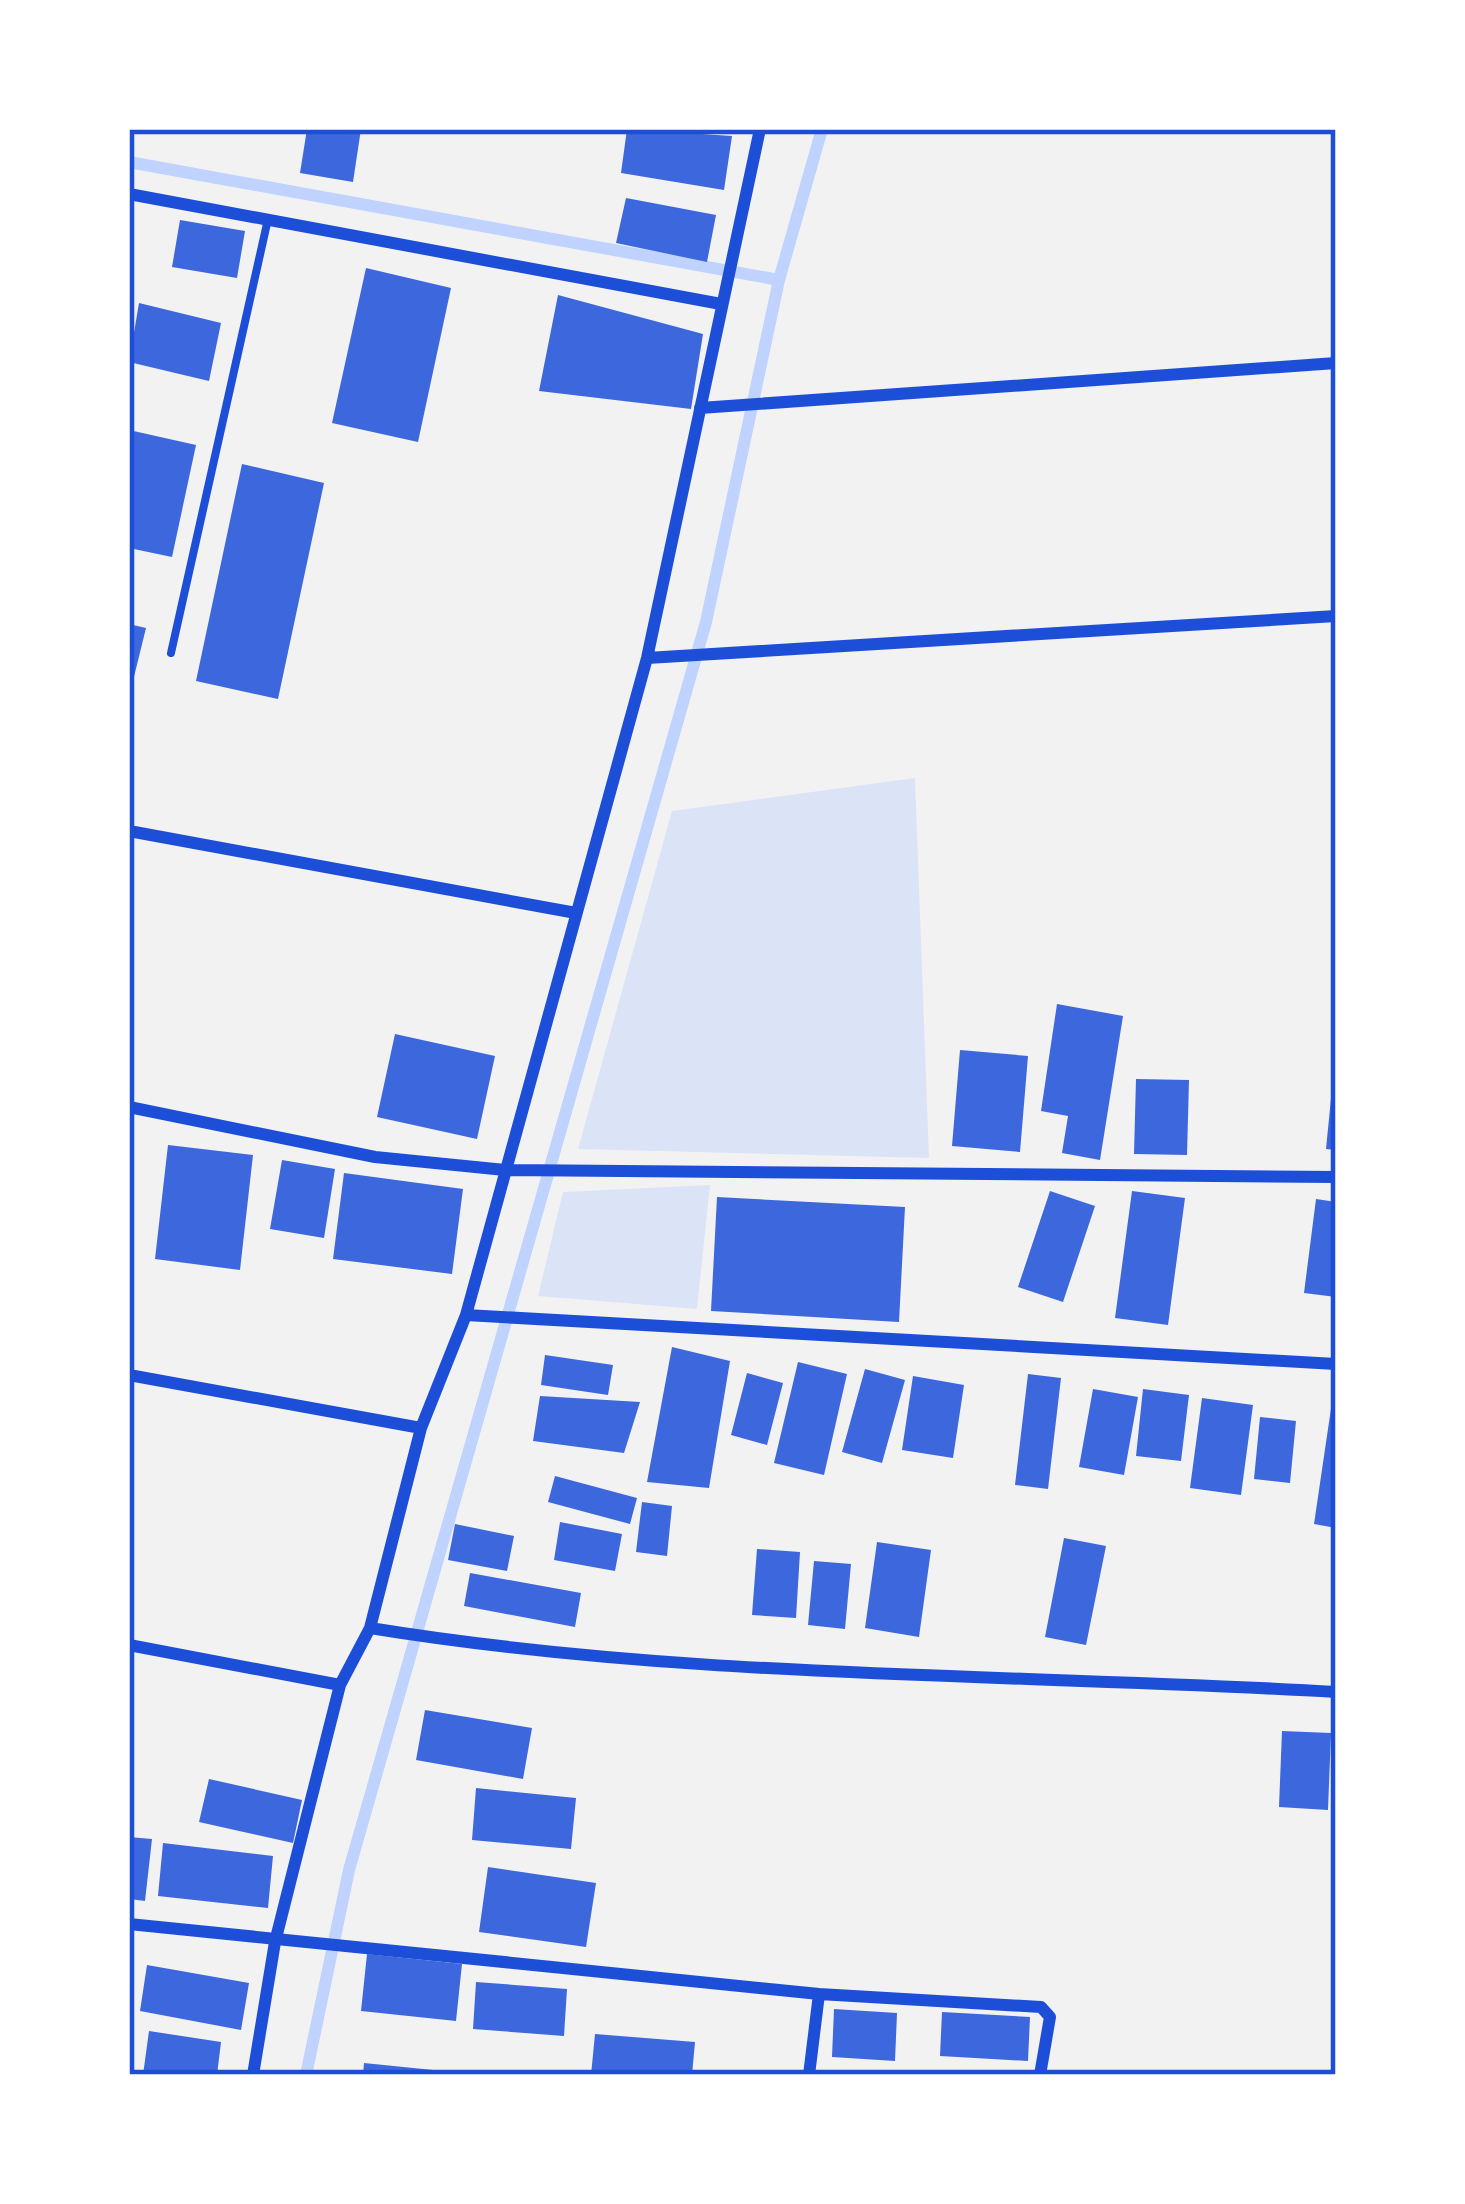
<svg xmlns="http://www.w3.org/2000/svg" width="1465" height="2204" font-family="Mulish,sans-serif">
<style>
.green{fill:#dbe4f7}
.lines{fill:none;stroke-linecap:round;stroke-linejoin:round}
.stream{stroke:#bfd3fe;stroke-width:12}
.building{fill:#3d67dc}
.service{stroke:#1d4ed8;stroke-width:8}
.minor{stroke:#1d4ed8;stroke-width:12}
.neatline{fill:none;stroke:#1d4ed8;stroke-width:4.5}
</style>
<rect width="100%" height="100%" fill="#f2f2f2"/>
<!-- green -->
<path class="green" d="M 915,778 L 929,1158 L 578,1149 L 672,811 Z
M 710,1185 L 697,1309 L 538,1296 L 563,1192 Z"/>
<g class="lines">
<!-- stream -->
<path class="stream" d="M 129,162 L 779,280
M 306,2075 L 349,1870 L 706,622 L 779,280 L 822,129"/>
</g>
<!-- building -->
<path class="building" d="M 307,129 L 361,129 L 353,182 L 300,173 Z
M 627,129 L 732,136 L 724,190 L 621,173 Z
M 626,198 L 716,215 L 707,262 L 616,243 Z
M 180,220 L 245,231 L 237,278 L 172,267 Z
M 366,268 L 451,288 L 418,442 L 332,423 Z
M 558,295 L 703,334 L 691,409 L 539,391 Z
M 139,303 L 221,323 L 209,381 L 129,362 Z
M 129,430 L 196,445 L 172,557 L 129,548 Z
M 242,464 L 324,483 L 278,699 L 196,681 Z
M 129,624 L 146,628 L 131,689 L 129,689 Z
M 1057,1004 L 1123,1016 L 1100,1160 L 1062,1153 L 1068,1116 L 1041,1111 Z
M 395,1034 L 495,1056 L 477,1139 L 377,1117 Z
M 960,1050 L 1028,1056 L 1020,1152 L 952,1146 Z
M 1333,1078 L 1336,1078 L 1336,1150 L 1326,1149 Z
M 1136,1079 L 1189,1080 L 1187,1155 L 1134,1154 Z
M 168,1145 L 253,1155 L 240,1270 L 155,1259 Z
M 282,1160 L 335,1169 L 324,1238 L 270,1229 Z
M 344,1173 L 463,1189 L 452,1274 L 333,1259 Z
M 1050,1191 L 1095,1206 L 1063,1302 L 1018,1287 Z
M 1132,1191 L 1185,1198 L 1168,1325 L 1115,1318 Z
M 717,1197 L 905,1207 L 899,1322 L 711,1311 Z
M 1316,1199 L 1336,1202 L 1336,1297 L 1304,1293 Z
M 672,1347 L 730,1361 L 709,1488 L 647,1482 Z
M 545,1355 L 613,1365 L 608,1395 L 541,1385 Z
M 798,1362 L 847,1374 L 824,1475 L 774,1463 Z
M 865,1369 L 905,1380 L 882,1463 L 842,1452 Z
M 747,1373 L 783,1383 L 767,1445 L 731,1435 Z
M 1028,1374 L 1061,1378 L 1048,1489 L 1015,1485 Z
M 913,1376 L 964,1385 L 953,1458 L 902,1450 Z
M 1093,1389 L 1138,1397 L 1124,1475 L 1079,1467 Z
M 1143,1389 L 1189,1395 L 1181,1461 L 1136,1456 Z
M 1333,1395 L 1336,1395 L 1336,1528 L 1314,1524 Z
M 540,1396 L 640,1402 L 624,1453 L 533,1441 Z
M 1202,1398 L 1253,1405 L 1241,1495 L 1190,1488 Z
M 1260,1417 L 1296,1421 L 1290,1483 L 1254,1479 Z
M 555,1476 L 637,1498 L 630,1524 L 548,1502 Z
M 642,1502 L 672,1506 L 667,1556 L 636,1552 Z
M 560,1522 L 622,1534 L 615,1571 L 554,1560 Z
M 455,1524 L 514,1536 L 507,1571 L 448,1560 Z
M 1064,1538 L 1106,1546 L 1086,1645 L 1045,1637 Z
M 877,1542 L 931,1550 L 919,1637 L 865,1628 Z
M 757,1549 L 800,1552 L 796,1618 L 752,1615 Z
M 814,1561 L 851,1564 L 845,1629 L 808,1625 Z
M 470,1573 L 581,1593 L 575,1627 L 464,1606 Z
M 425,1710 L 532,1728 L 523,1779 L 416,1760 Z
M 1282,1731 L 1331,1733 L 1328,1810 L 1279,1807 Z
M 209,1779 L 302,1800 L 293,1843 L 199,1822 Z
M 476,1788 L 576,1798 L 571,1849 L 472,1840 Z
M 129,1837 L 152,1839 L 145,1901 L 129,1899 Z
M 163,1843 L 273,1856 L 268,1908 L 158,1896 Z
M 488,1867 L 596,1883 L 586,1947 L 479,1932 Z
M 367,1954 L 462,1964 L 456,2021 L 361,2011 Z
M 147,1965 L 249,1983 L 241,2030 L 140,2011 Z
M 476,1982 L 567,1989 L 564,2036 L 473,2029 Z
M 834,2009 L 897,2013 L 895,2061 L 832,2057 Z
M 942,2012 L 1030,2017 L 1028,2061 L 940,2056 Z
M 149,2031 L 221,2042 L 217,2075 L 143,2075 Z
M 595,2034 L 695,2042 L 692,2075 L 591,2075 Z
M 364,2063 L 453,2072 L 453,2075 L 363,2075 Z"/>
<g class="lines">
<!-- service -->
<path class="service" d="M 171,653 L 268,219"/>
<!-- minor -->
<path class="minor" d="M 129,194 L 721,304
M 700,408 L 1336,363
M 647,658 L 1336,616
M 129,831 L 576,913
M 129,1107 L 375,1157 L 505,1170 L 1336,1177
M 466,1315 L 1336,1364
M 129,1375 L 421,1428
M 370,1628 C 690,1680 1014,1673 1336,1692
M 129,1645 L 340,1685
M 129,1924 L 819,1994 L 1041,2007 L 1050,2017 L 1040,2075
M 253,2075 L 275,1942 L 340,1685 L 370,1628 L 421,1428 L 466,1315 L 647,658 L 760,129
M 809,2075 L 819,1994"/>
</g>
<!-- border -->
<rect width="1465" height="2204" fill="none" stroke="#ffffff" stroke-width="264"/>
<rect x="132" y="132" width="1201" height="1940" class="neatline"/>
</svg>
